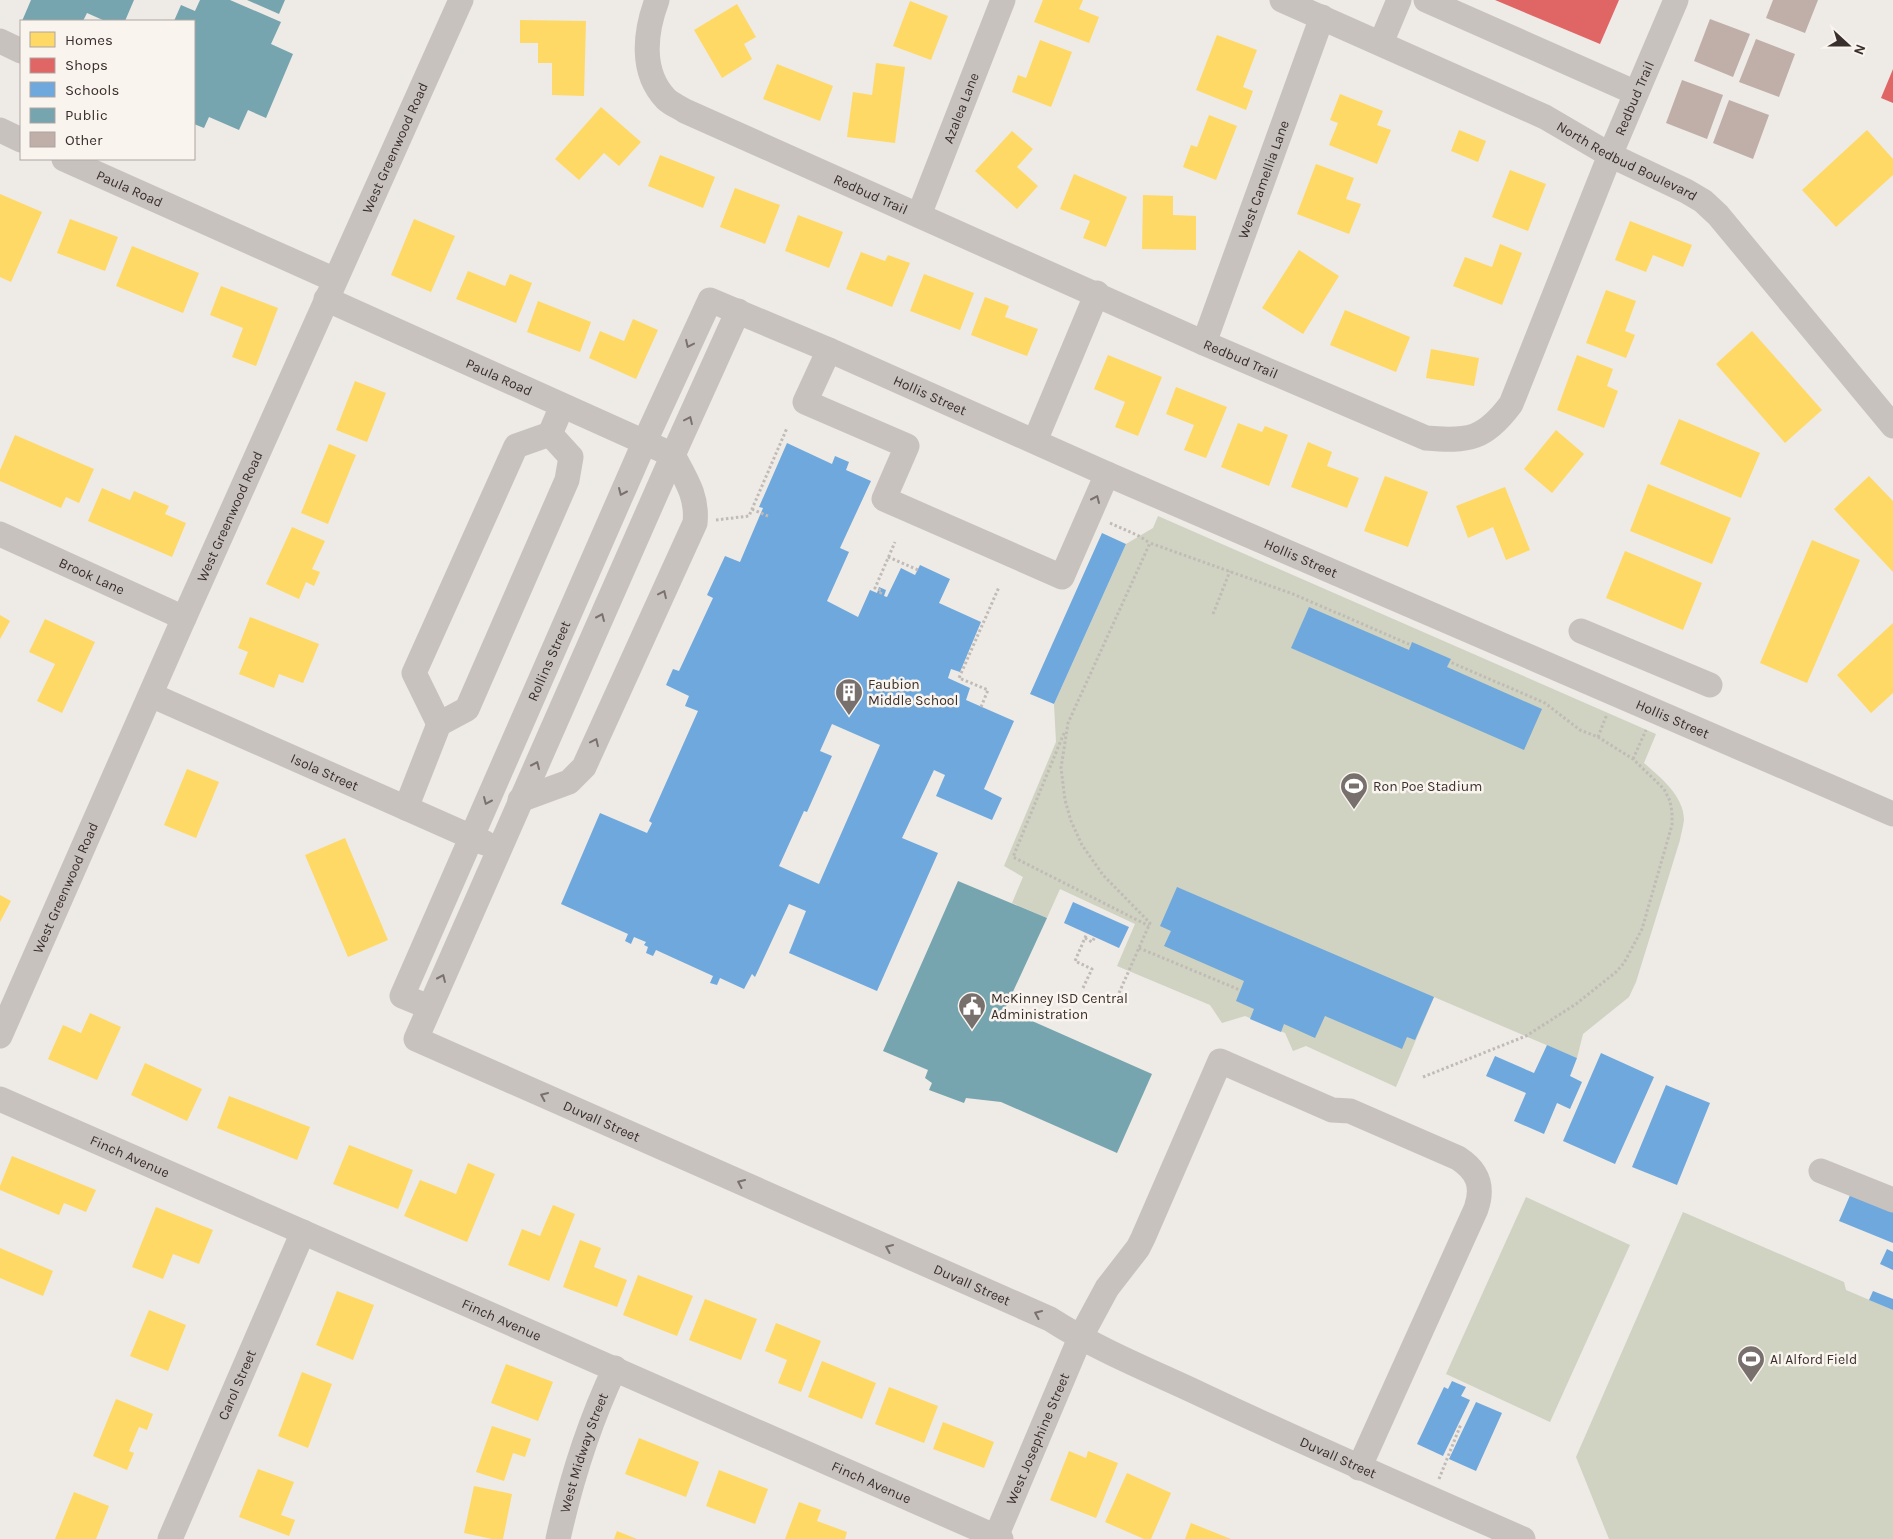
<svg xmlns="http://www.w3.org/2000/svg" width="1893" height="1539" font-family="Karla,sans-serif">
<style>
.green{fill:#d0d3c1}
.homes{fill:#ffd966}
.shops{fill:#e06666}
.schools{fill:#6fa8dc;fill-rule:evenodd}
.public{fill:#76a5af}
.building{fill:#c0aea9}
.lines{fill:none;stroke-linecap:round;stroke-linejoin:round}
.path{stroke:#c1bbb7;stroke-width:3;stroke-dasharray:2.5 2.5;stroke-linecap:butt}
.minor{stroke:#c8c2bf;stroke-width:25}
.oneway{stroke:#79716e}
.labels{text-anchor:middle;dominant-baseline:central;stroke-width:5;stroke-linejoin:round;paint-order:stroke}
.street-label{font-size:14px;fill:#392f2c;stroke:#faf4ef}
.poi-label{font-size:14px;fill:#392f2c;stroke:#faf4ef;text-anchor:start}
</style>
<rect width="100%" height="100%" fill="#eeeae6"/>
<!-- green -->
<path class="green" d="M 1158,516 L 1656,734 L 1644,763 C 1660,777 1684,796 1684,820 C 1683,827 1681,834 1680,840 L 1636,982 L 1629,997 L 1583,1034 L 1577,1058 L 1434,997 L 1396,1087 L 1306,1046 L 1293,1051 L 1285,1033 L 1245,1016 L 1222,1023 L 1210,1005 L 1117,966 L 1135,924 L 1060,889 L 1047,918 L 1012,903 L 1023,877 L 1004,866 L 1056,742 L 1054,704 L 1126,544 L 1153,528 Z
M 1526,1197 L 1630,1245 L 1550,1422 L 1446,1374 Z
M 1683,1212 L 1844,1282 L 1846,1290 L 1893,1310 L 1893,1539 L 1609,1539 L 1576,1457 Z"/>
<!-- homes -->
<path class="homes" d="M 1043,0 L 1083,0 L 1079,9 L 1099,17 L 1089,43 L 1034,22 Z
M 910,1 L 948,16 L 931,60 L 893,46 Z
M 737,4 L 756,37 L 744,44 L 752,59 L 722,78 L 694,30 Z
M 520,20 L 586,21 L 584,96 L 552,95 L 552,63 L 538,63 L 538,43 L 520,43 Z
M 1217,35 L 1257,50 L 1243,87 L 1253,91 L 1246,110 L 1196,90 Z
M 1040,40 L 1072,52 L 1051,107 L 1012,92 L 1018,75 L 1026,78 Z
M 876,63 L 905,67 L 895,143 L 847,137 L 853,92 L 872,95 Z
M 777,64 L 833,86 L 820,121 L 763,99 Z
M 1340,94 L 1383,111 L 1377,125 L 1391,130 L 1377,164 L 1329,145 L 1338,123 L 1330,120 Z
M 601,107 L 641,142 L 619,166 L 604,153 L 579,180 L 555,159 Z
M 1209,115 L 1237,126 L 1216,180 L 1183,167 L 1191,145 L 1197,147 Z
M 1459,130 L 1486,141 L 1478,162 L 1451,151 Z
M 1867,130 L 1893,159 L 1893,175 L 1836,227 L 1802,190 Z
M 1012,131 L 1033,149 L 1017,167 L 1038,186 L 1017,209 L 975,171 Z
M 660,155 L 715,177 L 703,208 L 648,186 Z
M 1316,164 L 1354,178 L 1346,199 L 1361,204 L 1349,234 L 1297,214 Z
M 1510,170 L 1546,184 L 1528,231 L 1492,217 Z
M 1074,174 L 1127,197 L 1106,247 L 1083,238 L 1090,221 L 1060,209 Z
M 735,188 L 780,205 L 765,244 L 720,227 Z
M 0,194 L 42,212 L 11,282 L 0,277 Z
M 1143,195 L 1173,196 L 1173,215 L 1196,216 L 1196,250 L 1142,249 Z
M 798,215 L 843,232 L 829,268 L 785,251 Z
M 70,219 L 118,237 L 105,271 L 57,253 Z
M 414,219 L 455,236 L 431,292 L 391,275 Z
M 1630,221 L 1692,245 L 1683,267 L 1653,255 L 1646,272 L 1615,260 Z
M 1500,244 L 1522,253 L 1502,305 L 1453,286 L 1465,257 L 1492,267 Z
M 132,246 L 199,273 L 183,313 L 116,286 Z
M 1299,250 L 1339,276 L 1303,334 L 1262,308 Z
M 861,252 L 885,261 L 888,255 L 910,263 L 892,307 L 846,289 Z
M 468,271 L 505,286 L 510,274 L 532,283 L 516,323 L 456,299 Z
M 924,274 L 974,293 L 960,330 L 910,311 Z
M 221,286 L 278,308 L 256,366 L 232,357 L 243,328 L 210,315 Z
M 1606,290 L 1636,301 L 1625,331 L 1635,335 L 1626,358 L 1586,343 Z
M 985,297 L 1009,306 L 1005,317 L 1038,329 L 1027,356 L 971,335 Z
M 538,301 L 591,322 L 580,352 L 527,332 Z
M 1345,310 L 1410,337 L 1396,372 L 1330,345 Z
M 633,319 L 658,330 L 636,379 L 589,358 L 600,331 L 624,341 Z
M 1752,331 L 1822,410 L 1785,443 L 1716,364 Z
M 1431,349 L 1479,358 L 1474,386 L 1426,378 Z
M 1108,355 L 1162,377 L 1138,436 L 1115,427 L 1125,402 L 1094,389 Z
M 1577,355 L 1613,369 L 1607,386 L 1618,391 L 1604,428 L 1557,410 Z
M 355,381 L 386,393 L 367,442 L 336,430 Z
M 1176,387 L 1227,407 L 1206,458 L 1184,450 L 1194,425 L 1166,414 Z
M 1679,419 L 1760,453 L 1741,498 L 1660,464 Z
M 1238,423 L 1262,432 L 1265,426 L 1288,435 L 1269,486 L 1221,467 Z
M 1556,430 L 1584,454 L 1552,493 L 1524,469 Z
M 15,435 L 94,469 L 79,503 L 66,497 L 61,508 L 0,481 L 0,470 Z
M 1308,442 L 1332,452 L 1327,466 L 1359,478 L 1347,508 L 1291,487 Z
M 329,444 L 356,455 L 328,524 L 301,513 Z
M 1385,476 L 1428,492 L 1408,547 L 1364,531 Z
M 1869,476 L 1893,501 L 1893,572 L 1834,509 Z
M 1648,484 L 1731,518 L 1712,564 L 1630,531 Z
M 1505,487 L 1530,550 L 1506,560 L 1493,527 L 1468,538 L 1456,506 Z
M 102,488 L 130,500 L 134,491 L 169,506 L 165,514 L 186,523 L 172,557 L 88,521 Z
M 292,527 L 325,541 L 312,569 L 320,572 L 314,586 L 306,582 L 299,599 L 266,584 Z
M 1812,540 L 1860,560 L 1807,683 L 1760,663 Z
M 1625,551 L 1702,583 L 1683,630 L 1606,598 Z
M 0,615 L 10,621 L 0,639 Z
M 250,617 L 319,644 L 303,683 L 279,674 L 274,688 L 239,674 L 248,652 L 238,648 Z
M 45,619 L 95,642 L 62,713 L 37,701 L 55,664 L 29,652 Z
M 1893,623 L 1893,693 L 1871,713 L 1837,675 Z
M 187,769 L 219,782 L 196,838 L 164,825 Z
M 345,838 L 388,940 L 348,957 L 305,855 Z
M 0,895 L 11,901 L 0,922 Z
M 90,1013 L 121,1027 L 97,1080 L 48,1059 L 63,1025 L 81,1033 Z
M 145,1063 L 202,1089 L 187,1121 L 131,1095 Z
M 229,1096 L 310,1127 L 297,1160 L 217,1128 Z
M 349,1145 L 413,1170 L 398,1209 L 333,1184 Z
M 12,1156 L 96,1190 L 86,1212 L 64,1203 L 59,1215 L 0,1190 L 0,1186 Z
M 468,1163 L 495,1174 L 467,1242 L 404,1216 L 420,1180 L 456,1194 Z
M 553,1205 L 575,1214 L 549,1281 L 508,1265 L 522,1229 L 540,1236 Z
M 156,1207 L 213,1230 L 199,1264 L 173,1254 L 163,1279 L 132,1267 Z
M 580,1240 L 601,1248 L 594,1267 L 627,1280 L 617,1307 L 563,1287 Z
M 0,1248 L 53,1271 L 43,1296 L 0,1278 Z
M 638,1275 L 693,1296 L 677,1336 L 623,1315 Z
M 337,1291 L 374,1305 L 353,1360 L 316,1345 Z
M 705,1299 L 757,1319 L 741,1360 L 689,1340 Z
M 149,1310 L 186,1325 L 168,1371 L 130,1356 Z
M 776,1323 L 821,1341 L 801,1392 L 778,1383 L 787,1360 L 765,1351 Z
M 822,1361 L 876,1383 L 862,1419 L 808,1397 Z
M 506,1364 L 553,1382 L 538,1421 L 491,1403 Z
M 302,1372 L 332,1384 L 308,1448 L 278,1436 Z
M 889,1387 L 938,1406 L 924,1443 L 875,1424 Z
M 116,1399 L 153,1414 L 147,1430 L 139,1427 L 129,1451 L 134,1453 L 127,1470 L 93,1456 Z
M 943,1422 L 994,1442 L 984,1468 L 933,1449 Z
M 492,1426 L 531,1439 L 525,1457 L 513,1453 L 504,1481 L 476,1472 Z
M 639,1438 L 699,1462 L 686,1497 L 625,1474 Z
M 1069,1451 L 1086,1458 L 1088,1451 L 1118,1463 L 1096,1518 L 1050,1500 Z
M 258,1469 L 294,1482 L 281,1515 L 295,1520 L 289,1536 L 239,1517 Z
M 719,1470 L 768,1489 L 755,1524 L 706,1506 Z
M 1127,1473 L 1171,1493 L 1151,1539 L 1144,1539 L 1105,1522 Z
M 474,1486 L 512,1494 L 503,1539 L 492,1539 L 464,1533 Z
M 74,1492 L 109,1506 L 96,1539 L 55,1539 Z
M 799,1502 L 821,1510 L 817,1521 L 847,1532 L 845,1539 L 785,1539 Z
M 1191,1523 L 1231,1539 L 1185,1539 Z
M 617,1531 L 637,1539 L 614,1539 Z"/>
<!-- shops -->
<path class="shops" d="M 1495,0 L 1619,0 L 1600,44 Z
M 1893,69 L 1893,103 L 1881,98 Z"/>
<!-- schools -->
<path class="schools" d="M 787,443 L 832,464 L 835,456 L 849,462 L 846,470 L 871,481 L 840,548 L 849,552 L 827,601 L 858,617 L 870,590 L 877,593 L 879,587 L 886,590 L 884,596 L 887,597 L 901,568 L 915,575 L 920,565 L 950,579 L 939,603 L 981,622 L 960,672 L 951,669 L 948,678 L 970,688 L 966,700 L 1014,721 L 984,789 L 1002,798 L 992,820 L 936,796 L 945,775 L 934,770 L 902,838 L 938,853 L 877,991 L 789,953 L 806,911 L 789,904 L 755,977 L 752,974 L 744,989 L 720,978 L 717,985 L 710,983 L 713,976 L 656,950 L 653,956 L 646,953 L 648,947 L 644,945 L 646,942 L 634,937 L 631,944 L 625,941 L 628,934 L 561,904 L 600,813 L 647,833 L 652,823 L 649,821 L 698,711 L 685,706 L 689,696 L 666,685 L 673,669 L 679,671 L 713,598 L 707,595 L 725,556 L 740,562 L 763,508 L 759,507 ZM 832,724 L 880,745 L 819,884 L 779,866 L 804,811 L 807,812 L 832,756 L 820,751 Z
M 1102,533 L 1126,544 L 1054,704 L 1030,694 Z
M 1309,607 L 1409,650 L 1412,642 L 1451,659 L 1447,667 L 1542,709 L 1524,750 L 1291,648 Z
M 1177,887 L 1434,997 L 1415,1040 L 1407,1037 L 1402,1049 L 1325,1016 L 1315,1038 L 1284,1024 L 1281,1032 L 1250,1019 L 1254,1009 L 1236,1001 L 1244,981 L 1164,946 L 1171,931 L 1160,926 Z
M 1073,902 L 1129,927 L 1119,948 L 1064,923 Z
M 1547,1045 L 1577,1058 L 1570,1076 L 1582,1082 L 1570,1109 L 1557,1103 L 1544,1134 L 1514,1121 L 1526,1093 L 1486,1076 L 1495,1056 L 1534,1073 Z
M 1601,1053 L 1654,1077 L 1615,1164 L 1563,1141 Z
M 1666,1085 L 1710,1103 L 1677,1185 L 1632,1167 Z
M 1851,1193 L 1893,1211 L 1893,1243 L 1839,1221 Z
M 1887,1249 L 1893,1252 L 1893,1270 L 1880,1264 Z
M 1873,1291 L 1893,1299 L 1893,1310 L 1869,1300 Z
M 1452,1381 L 1466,1387 L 1461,1396 L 1470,1400 L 1443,1456 L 1417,1444 L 1444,1387 L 1448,1389 Z
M 1476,1402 L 1502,1413 L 1476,1471 L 1449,1459 Z"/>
<!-- public -->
<path class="public" d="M 31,0 L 134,0 L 125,21 L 105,21 L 87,13 L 83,21 L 22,21 Z
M 200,0 L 230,0 L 281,22 L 271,44 L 293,54 L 266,118 L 248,110 L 239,130 L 209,117 L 204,128 L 194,124 L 194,21 L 174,21 L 181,5 L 195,11 Z
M 247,0 L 285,0 L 279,14 Z
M 958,881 L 1047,918 L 1005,1009 L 1152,1074 L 1117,1153 L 1001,1102 L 966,1098 L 964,1103 L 929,1090 L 932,1083 L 925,1078 L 928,1070 L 883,1051 Z"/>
<!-- building -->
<path class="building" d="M 1773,0 L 1818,0 L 1805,33 L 1766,18 Z
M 1710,19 L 1750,34 L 1733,77 L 1694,61 Z
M 1756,39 L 1795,54 L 1779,97 L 1739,82 Z
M 1682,80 L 1723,95 L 1707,139 L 1666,123 Z
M 1729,100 L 1769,115 L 1753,159 L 1713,143 Z"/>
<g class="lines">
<!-- path -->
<path class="path" d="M 752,509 L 770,517
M 716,520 L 749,516 L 787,428
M 1110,523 L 1139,536 L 1150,543
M 888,557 L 918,570
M 880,594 L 882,591 L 875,588 L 895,542
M 1213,614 L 1230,571
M 981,707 L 988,690 L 959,678 L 999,587
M 1064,733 L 1013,857 L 1149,926
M 1598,737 L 1607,714
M 1633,759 L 1646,730
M 1085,938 L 1092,942 L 1095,937
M 1139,948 L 1240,990
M 1083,988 L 1092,969 L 1075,961 L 1087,933
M 1115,1002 L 1150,923 L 1103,875 L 1082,845 L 1071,821 L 1065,800 L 1061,768 L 1068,723 L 1150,543 L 1293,594 L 1411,645
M 1423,1077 L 1526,1036 L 1576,1004 L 1616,972 L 1624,963 L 1642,929 L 1672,825 L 1672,812 L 1670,801 L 1664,789 L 1633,759 L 1598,737 L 1580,730 L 1545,703 L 1450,662
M 1439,1479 L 1461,1424"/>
<!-- minor -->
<g class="minor">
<path id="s1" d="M 657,0 C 645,32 640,72 666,99 C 671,104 679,107 685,111 L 1204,343 L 1426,438 C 1469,442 1485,439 1511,404 L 1610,155 L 1676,0"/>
<path id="s2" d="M 1282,0 L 1545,117 L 1610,155 L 1686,191 L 1703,201 L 1718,215 L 1893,426"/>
<path d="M 1426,0 L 1636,93"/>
<path d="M 0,41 L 21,51"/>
<path d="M 1381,43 L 1399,0"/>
<path d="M 0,130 L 21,140"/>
<path id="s3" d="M 64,159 L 335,280"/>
<path id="s4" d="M 919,215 L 1003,0"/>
<path id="s5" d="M 326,299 L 673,455 C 685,478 698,496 695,523 L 584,767 L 569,782 L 520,800"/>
<path id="s6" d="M 738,311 L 673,455 L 416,1039 L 1050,1319 C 1098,1350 1151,1371 1202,1395 C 1308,1445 1416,1492 1523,1539"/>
<path id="s7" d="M 1204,343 L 1322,17"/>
<path d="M 829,350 L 805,402 L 907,446 L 884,499 L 1062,577 L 1107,474"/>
<path d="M 1035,441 L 1097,293"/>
<path id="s8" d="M 0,534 L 184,618"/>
<path d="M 1581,631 L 1710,685"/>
<path id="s9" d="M 151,695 L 485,843"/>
<path d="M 439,724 L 414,673 L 516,446 L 550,434"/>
<path d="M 406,808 L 439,724 L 467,709 L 567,480 L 571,457 L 550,434 L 562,406"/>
<path id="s10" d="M 429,1007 L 402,996 L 645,441 L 710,300 L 829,350 L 1107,474 L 1893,814"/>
<path id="s11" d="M 0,1036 L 184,618 L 461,0"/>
<path id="s12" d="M 0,1099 L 1001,1539"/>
<path d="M 1821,1171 L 1893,1200"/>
<path id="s13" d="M 170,1539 L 303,1232"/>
<path id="s14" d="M 558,1539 C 571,1480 589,1423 615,1368"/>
<path id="s15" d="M 995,1539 L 1080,1338 L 1107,1288 L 1138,1248 L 1143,1238 L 1220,1061 L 1332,1110 L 1350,1111 L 1458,1158 C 1478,1171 1484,1186 1476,1209 L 1359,1468"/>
</g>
</g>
<!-- one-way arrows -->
<defs><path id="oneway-chevron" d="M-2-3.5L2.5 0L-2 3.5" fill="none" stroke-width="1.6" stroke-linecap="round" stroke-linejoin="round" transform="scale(1.25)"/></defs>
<g class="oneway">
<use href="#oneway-chevron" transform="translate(689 344) rotate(115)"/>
<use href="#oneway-chevron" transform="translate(689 420) rotate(-65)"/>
<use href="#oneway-chevron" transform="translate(622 492) rotate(114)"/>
<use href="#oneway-chevron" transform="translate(1096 499) rotate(-66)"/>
<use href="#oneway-chevron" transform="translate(663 594) rotate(-65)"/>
<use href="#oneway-chevron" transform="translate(601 617) rotate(-66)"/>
<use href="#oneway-chevron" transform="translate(595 742) rotate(-65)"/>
<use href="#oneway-chevron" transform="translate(536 765) rotate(-66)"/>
<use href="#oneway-chevron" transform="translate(487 801) rotate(114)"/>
<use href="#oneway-chevron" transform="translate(442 978) rotate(-66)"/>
<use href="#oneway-chevron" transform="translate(544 1096) rotate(-156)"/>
<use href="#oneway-chevron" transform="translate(741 1183) rotate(-156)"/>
<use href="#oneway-chevron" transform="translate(889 1248) rotate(-156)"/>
<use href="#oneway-chevron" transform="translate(1038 1314) rotate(-156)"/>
</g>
<!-- icons -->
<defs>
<g id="building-pin" transform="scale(1.4375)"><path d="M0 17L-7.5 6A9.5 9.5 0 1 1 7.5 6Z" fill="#78706d" stroke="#faf4ef"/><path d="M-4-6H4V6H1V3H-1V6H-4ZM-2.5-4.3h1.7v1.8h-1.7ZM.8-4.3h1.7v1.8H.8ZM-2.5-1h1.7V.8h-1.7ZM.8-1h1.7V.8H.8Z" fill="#fff"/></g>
<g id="stadium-pin" transform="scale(1.4375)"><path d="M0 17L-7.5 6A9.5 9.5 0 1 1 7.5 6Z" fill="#78706d" stroke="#faf4ef"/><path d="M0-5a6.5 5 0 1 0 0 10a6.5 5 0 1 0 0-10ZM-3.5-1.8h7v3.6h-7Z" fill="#fff"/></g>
<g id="civic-pin" transform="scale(1.4375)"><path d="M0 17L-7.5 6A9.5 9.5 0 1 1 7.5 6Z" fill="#78706d" stroke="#faf4ef"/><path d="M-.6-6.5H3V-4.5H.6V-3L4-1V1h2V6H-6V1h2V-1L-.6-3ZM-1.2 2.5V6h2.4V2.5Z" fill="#fff"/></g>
</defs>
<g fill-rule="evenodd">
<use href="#building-pin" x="849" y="692"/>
<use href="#stadium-pin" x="1354" y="786"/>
<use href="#civic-pin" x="972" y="1006"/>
<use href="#stadium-pin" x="1751" y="1359"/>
</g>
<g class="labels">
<!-- street labels -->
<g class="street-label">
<text stroke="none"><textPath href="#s1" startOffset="1365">Redbud Trail</textPath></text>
<text stroke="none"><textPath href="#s4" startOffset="115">Azalea Lane</textPath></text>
<text stroke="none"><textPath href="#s11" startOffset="972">West Greenwood Road</textPath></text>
<text stroke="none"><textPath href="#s2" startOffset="381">North Redbud Boulevard</textPath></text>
<text stroke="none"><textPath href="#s7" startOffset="174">West Camellia Lane</textPath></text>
<text stroke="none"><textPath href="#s3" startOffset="72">Paula Road</textPath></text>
<text stroke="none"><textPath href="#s1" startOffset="331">Redbud Trail</textPath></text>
<text stroke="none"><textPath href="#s1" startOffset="736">Redbud Trail</textPath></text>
<text stroke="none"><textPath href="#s5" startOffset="190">Paula Road</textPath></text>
<text stroke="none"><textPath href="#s10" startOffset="1030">Hollis Street</textPath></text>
<text stroke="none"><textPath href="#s11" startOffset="568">West Greenwood Road</textPath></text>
<text stroke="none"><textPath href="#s10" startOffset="1435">Hollis Street</textPath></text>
<text stroke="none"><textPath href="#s8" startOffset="101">Brook Lane</textPath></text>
<text stroke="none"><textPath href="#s10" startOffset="395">Rollins Street</textPath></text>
<text stroke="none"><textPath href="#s10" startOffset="1840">Hollis Street</textPath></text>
<text stroke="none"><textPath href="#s9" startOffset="190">Isola Street</textPath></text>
<text stroke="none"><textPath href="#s11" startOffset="162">West Greenwood Road</textPath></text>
<text stroke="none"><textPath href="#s6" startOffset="999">Duvall Street</textPath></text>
<text stroke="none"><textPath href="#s12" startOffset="142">Finch Avenue</textPath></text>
<text stroke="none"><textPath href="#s6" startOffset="1404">Duvall Street</textPath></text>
<text stroke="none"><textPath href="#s12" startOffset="548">Finch Avenue</textPath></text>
<text stroke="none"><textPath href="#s13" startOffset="168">Carol Street</textPath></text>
<text stroke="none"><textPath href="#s15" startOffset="109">West Josephine Street</textPath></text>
<text stroke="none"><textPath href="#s14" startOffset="90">West Midway Street</textPath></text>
<text stroke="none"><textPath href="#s6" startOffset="1809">Duvall Street</textPath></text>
<text stroke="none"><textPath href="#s12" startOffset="952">Finch Avenue</textPath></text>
</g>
<!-- poi labels -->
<g class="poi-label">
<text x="868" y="684">Faubion<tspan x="868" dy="16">Middle School</tspan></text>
<text x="1373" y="786">Ron Poe Stadium</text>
<text x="991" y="998">McKinney ISD Central<tspan x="991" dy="16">Administration</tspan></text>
<text x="1770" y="1359">Al Alford Field</text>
</g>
</g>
<!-- legend -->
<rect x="20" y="20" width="175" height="140" fill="#faf4ef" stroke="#ada5a1"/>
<rect x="30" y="32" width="25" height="15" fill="#ffd966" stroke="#ada5a1"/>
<text x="65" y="45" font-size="15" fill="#392f2c">Homes</text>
<rect x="30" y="58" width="25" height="15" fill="#e06666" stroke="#ada5a1"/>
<text x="65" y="70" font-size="15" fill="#392f2c">Shops</text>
<rect x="30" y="82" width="25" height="15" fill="#6fa8dc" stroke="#ada5a1"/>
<text x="65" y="95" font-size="15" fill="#392f2c">Schools</text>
<rect x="30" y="108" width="25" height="15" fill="#76a5af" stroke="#ada5a1"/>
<text x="65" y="120" font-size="15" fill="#392f2c">Public</text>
<rect x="30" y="132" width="25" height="15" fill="#c0aea9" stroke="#ada5a1"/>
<text x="65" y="145" font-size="15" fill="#392f2c">Other</text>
<!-- north arrow -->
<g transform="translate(1848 45) rotate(111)" stroke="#faf4ef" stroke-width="4" paint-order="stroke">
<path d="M0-4L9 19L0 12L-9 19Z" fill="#392f2c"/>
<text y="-8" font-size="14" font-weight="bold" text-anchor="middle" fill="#392f2c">N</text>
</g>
</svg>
